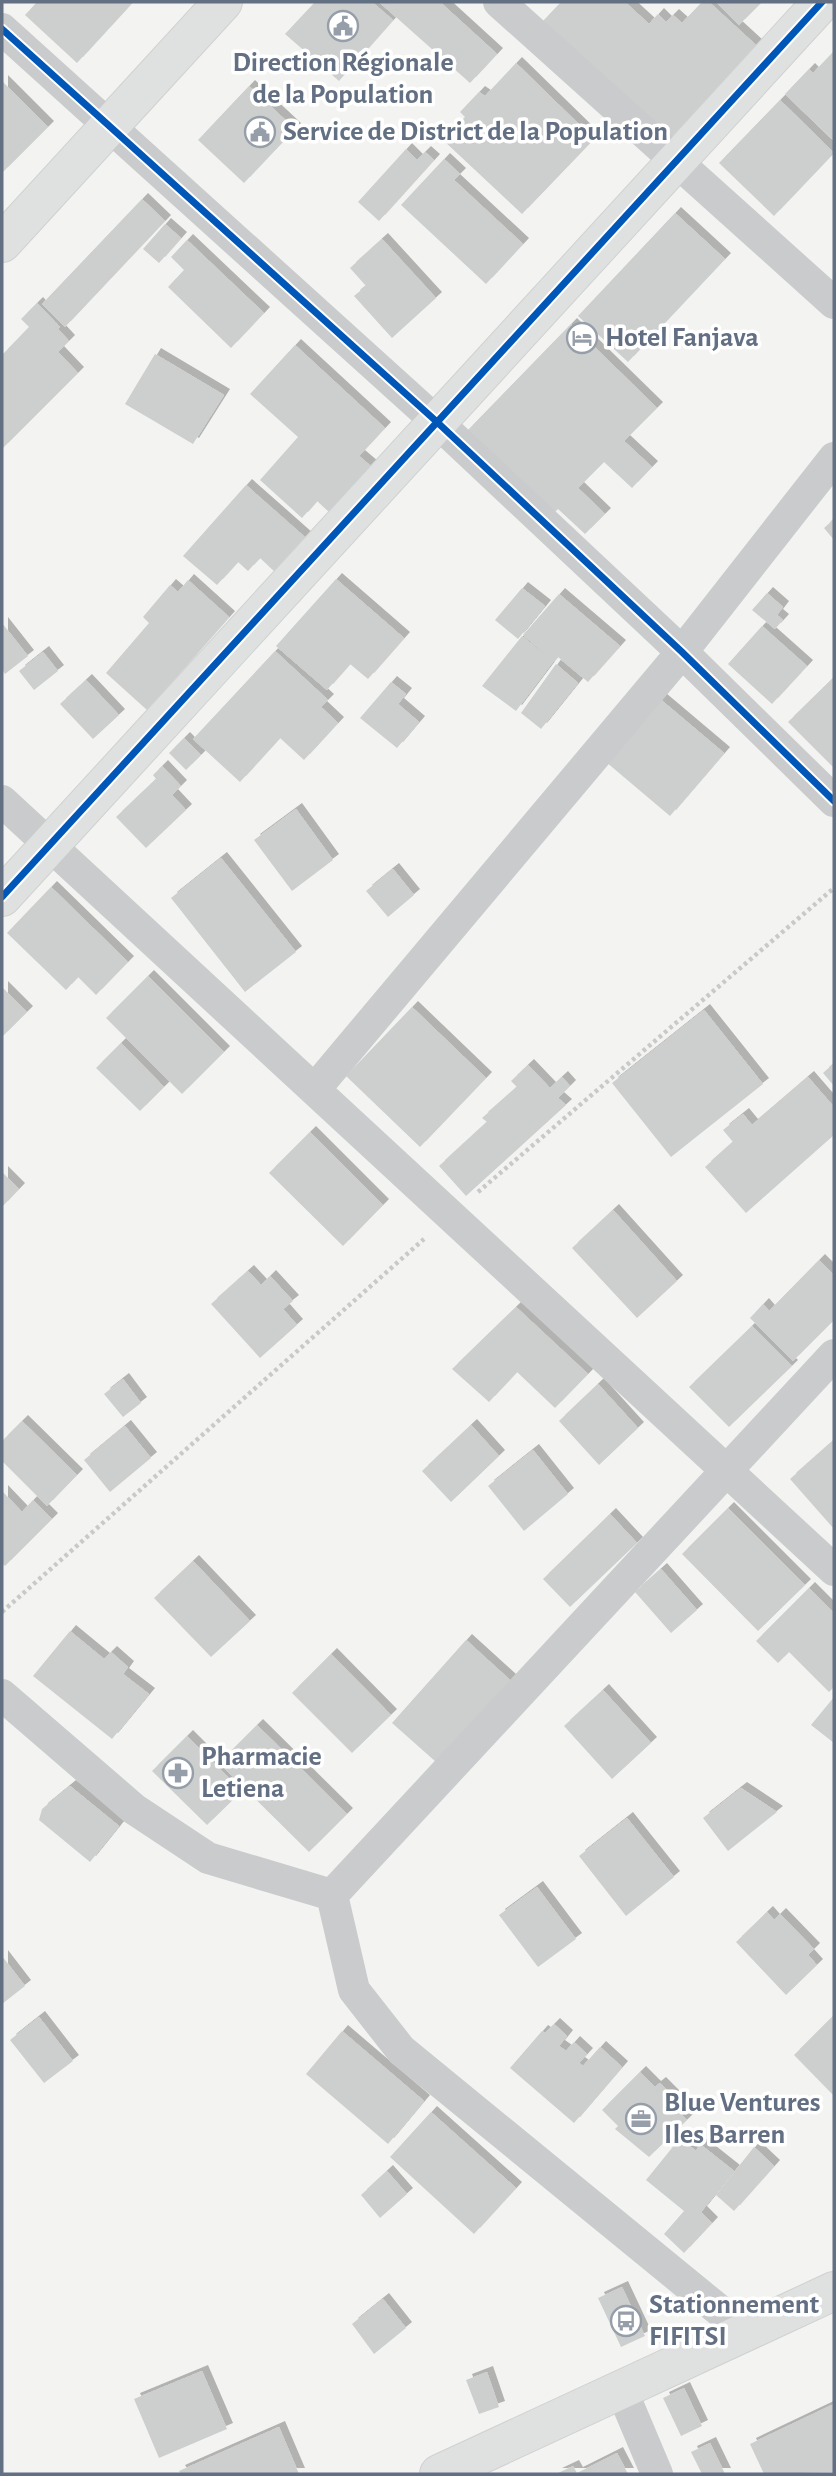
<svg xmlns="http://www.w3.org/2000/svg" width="836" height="2476" font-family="'Alegreya Sans',sans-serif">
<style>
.building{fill:#cdcfcf;filter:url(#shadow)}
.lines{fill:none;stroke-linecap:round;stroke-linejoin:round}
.secondary-casing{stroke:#d0d1d1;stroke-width:40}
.path{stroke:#c8c9c9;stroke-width:4.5;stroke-dasharray:3.5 3.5;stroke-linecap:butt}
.street{stroke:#cacbcc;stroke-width:32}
.secondary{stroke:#dfe0e0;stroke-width:38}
.cycleway-casing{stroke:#fff;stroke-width:11}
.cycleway{stroke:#0057b8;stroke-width:7}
.labels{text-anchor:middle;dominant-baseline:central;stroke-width:7;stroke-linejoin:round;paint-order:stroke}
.poi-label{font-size:28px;font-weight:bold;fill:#636f82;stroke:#fff;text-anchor:start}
</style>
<defs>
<filter id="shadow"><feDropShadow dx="6" dy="-6" stdDeviation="0" flood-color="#0004"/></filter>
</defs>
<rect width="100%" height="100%" fill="#f3f4f1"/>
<!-- building -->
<path class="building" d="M 37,2 L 133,2 L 77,63 L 25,15 Z
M 315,2 L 372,2 L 393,20 L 339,81 L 285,34 Z
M 379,2 L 440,2 L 497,54 L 470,83 Z
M 561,2 L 625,2 L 649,24 L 658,14 L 666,22 L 673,15 L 682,23 L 702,2 L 709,2 L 757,46 L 671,139 L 543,21 Z
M 716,2 L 762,2 L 739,25 Z
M 834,51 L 834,141 L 785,94 L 809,69 L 813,73 Z
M 516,63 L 594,139 L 522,214 L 443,140 L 465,117 L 460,112 L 479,92 L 485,96 Z
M 2,81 L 48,127 L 2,173 Z
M 249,86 L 295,129 L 244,183 L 198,140 Z
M 780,100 L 834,153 L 774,216 L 719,163 Z
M 406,149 L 417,160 L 425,152 L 434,160 L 379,221 L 358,202 Z
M 444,159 L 460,174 L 454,180 L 523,244 L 486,284 L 401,205 Z
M 142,199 L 165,221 L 65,327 L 42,304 Z
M 675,213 L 725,259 L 628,362 L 578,316 Z
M 165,224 L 181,238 L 159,263 L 143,249 Z
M 382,239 L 436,298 L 392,338 L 354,296 L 366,286 L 350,268 Z
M 187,240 L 264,313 L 231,348 L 168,287 L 184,270 L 171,257 Z
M 37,303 L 60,327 L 58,329 L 69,341 L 58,352 L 78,373 L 2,449 L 2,355 L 29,327 L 21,319 Z
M 571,324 L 657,408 L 624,441 L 652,467 L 632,488 L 604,462 L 578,488 L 605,514 L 585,534 L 558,509 L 553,514 L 467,431 Z
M 295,345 L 385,428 L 359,456 L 372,467 L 330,513 L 317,501 L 302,518 L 260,480 L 298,437 L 250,394 Z
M 155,354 L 224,395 L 193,444 L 125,404 Z
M 246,485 L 307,539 L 277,574 L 260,558 L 248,571 L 238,562 L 217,585 L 183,556 Z
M 834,519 L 834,540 L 824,528 Z
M 336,579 L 404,638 L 368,679 L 350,664 L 327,690 L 276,646 Z
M 188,580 L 229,617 L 147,710 L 106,673 L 149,623 L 143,617 L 170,585 L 178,592 Z
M 522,588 L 545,606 L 518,639 L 495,620 Z
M 767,593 L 783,607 L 777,615 L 783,620 L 775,629 L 752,610 Z
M 559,594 L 620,646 L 588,682 L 558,657 L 554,662 L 523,635 Z
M 2,623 L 28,656 L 5,674 L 2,669 Z
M 762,626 L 807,666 L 772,704 L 728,664 Z
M 522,636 L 553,662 L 516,711 L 482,686 Z
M 275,651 L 328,700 L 321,707 L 338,723 L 304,760 L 280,738 L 240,782 L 193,739 Z
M 43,652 L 58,671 L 34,690 L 19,671 Z
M 556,664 L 578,683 L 541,729 L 521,713 Z
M 834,677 L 834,768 L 788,722 Z
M 86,680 L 119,715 L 93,739 L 60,704 Z
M 391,682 L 406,694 L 398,704 L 419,722 L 397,748 L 360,718 Z
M 660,699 L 724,753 L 670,816 L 606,762 Z
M 184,738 L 201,755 L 186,770 L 169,753 Z
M 162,766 L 181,786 L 172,795 L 186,810 L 146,848 L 116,817 L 156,779 L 153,775 Z
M 296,809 L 333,860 L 292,891 L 254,840 Z
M 221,858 L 296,952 L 245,992 L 171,898 Z
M 393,869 L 414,895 L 388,917 L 366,891 Z
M 51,887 L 128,962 L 96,995 L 78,977 L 66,990 L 7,933 Z
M 148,976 L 224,1052 L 182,1094 L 106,1018 Z
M 2,987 L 27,1012 L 2,1037 Z
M 412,1007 L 486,1078 L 420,1147 L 346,1076 Z
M 704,1010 L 763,1084 L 671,1157 L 612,1083 Z
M 121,1043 L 164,1087 L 140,1111 L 96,1068 Z
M 834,1063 L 834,1086 L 823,1073 Z
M 528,1065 L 550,1088 L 562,1077 L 570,1086 L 558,1098 L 566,1105 L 466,1196 L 439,1166 L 487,1122 L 482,1118 L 517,1087 L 511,1081 Z
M 808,1077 L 834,1107 L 834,1135 L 746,1213 L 705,1167 L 733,1142 L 723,1130 L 743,1114 L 752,1125 Z
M 310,1132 L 383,1205 L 343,1246 L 269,1173 Z
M 2,1172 L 19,1189 L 2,1207 Z
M 613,1210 L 677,1281 L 637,1318 L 572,1248 Z
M 819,1260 L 834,1275 L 834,1320 L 793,1361 L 750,1318 L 763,1304 L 769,1311 Z
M 248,1271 L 261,1285 L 270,1276 L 293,1301 L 283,1309 L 297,1325 L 260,1358 L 211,1304 Z
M 516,1307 L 588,1374 L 555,1408 L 517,1372 L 489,1402 L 452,1369 Z
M 752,1326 L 792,1366 L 729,1427 L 689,1387 Z
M 123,1379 L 141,1403 L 123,1417 L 104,1394 Z
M 598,1384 L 638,1428 L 599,1465 L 559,1421 Z
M 22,1421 L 77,1475 L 47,1506 L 2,1461 L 2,1441 Z
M 471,1425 L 499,1456 L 451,1502 L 422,1471 Z
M 125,1426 L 151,1458 L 110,1492 L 84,1460 Z
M 834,1440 L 834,1529 L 790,1479 Z
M 533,1450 L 568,1494 L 524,1531 L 488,1486 Z
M 2,1491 L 22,1512 L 33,1500 L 52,1519 L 5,1566 L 2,1563 Z
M 728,1508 L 805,1585 L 758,1631 L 682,1554 Z
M 610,1514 L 637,1543 L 570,1607 L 543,1579 Z
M 193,1561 L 250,1621 L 211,1657 L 154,1598 Z
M 661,1569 L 697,1610 L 671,1633 L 635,1592 Z
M 809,1588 L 834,1613 L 834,1687 L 829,1692 L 789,1652 L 778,1663 L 756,1641 Z
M 70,1631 L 104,1659 L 111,1652 L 128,1667 L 123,1674 L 149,1694 L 112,1739 L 33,1676 Z
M 466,1640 L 510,1680 L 436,1762 L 392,1723 Z
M 331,1654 L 391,1715 L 352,1753 L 292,1693 Z
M 603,1690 L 651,1743 L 612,1779 L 564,1726 Z
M 834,1697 L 834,1743 L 811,1725 Z
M 257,1725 L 347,1814 L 309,1852 L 219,1763 Z
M 187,1736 L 242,1791 L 207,1825 L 152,1771 Z
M 70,1786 L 119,1826 L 90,1862 L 39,1820 L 42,1809 Z
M 741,1788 L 777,1812 L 728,1851 L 703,1818 Z
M 627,1818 L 674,1877 L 626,1916 L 579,1856 Z
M 537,1887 L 576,1939 L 538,1967 L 499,1915 Z
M 767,1912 L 774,1920 L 780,1914 L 814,1949 L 808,1955 L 817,1965 L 786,1995 L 736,1942 Z
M 2,1956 L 25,1986 L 2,2004 Z
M 834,2015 L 834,2096 L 794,2055 Z
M 39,2017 L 73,2061 L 44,2083 L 10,2040 Z
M 554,2024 L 567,2036 L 559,2046 L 566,2051 L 574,2042 L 587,2054 L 579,2063 L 583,2066 L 600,2047 L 622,2067 L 574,2123 L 510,2068 L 542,2031 L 545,2033 Z
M 342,2031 L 424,2101 L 388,2144 L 306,2074 Z
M 640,2072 L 655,2087 L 660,2083 L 676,2099 L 671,2104 L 687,2120 L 649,2157 L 615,2129 L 618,2126 L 602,2110 Z
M 431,2112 L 516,2188 L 474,2234 L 390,2157 Z
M 680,2138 L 696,2151 L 700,2144 L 734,2171 L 701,2212 L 712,2223 L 684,2253 L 664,2234 L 684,2211 L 646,2180 Z
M 754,2147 L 774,2166 L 734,2211 L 716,2195 Z
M 387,2171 L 407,2194 L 380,2218 L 361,2195 Z
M 622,2287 L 645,2336 L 621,2347 L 598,2298 Z
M 383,2299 L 406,2328 L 374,2354 L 352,2324 Z
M 202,2371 L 227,2429 L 159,2458 L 134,2399 Z
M 487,2372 L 499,2407 L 479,2414 L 466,2380 Z
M 684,2388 L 702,2426 L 681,2436 L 663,2398 Z
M 834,2404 L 834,2472 L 764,2474 L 750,2444 Z
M 279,2427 L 299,2474 L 181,2474 L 179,2471 Z
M 710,2443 L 725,2474 L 702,2474 L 691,2452 Z
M 617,2453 L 628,2474 L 556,2474 L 573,2466 L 577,2473 Z"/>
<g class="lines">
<!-- secondary casing -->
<g class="secondary-casing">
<path id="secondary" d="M 2,243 L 223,2
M 2,897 L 822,2
M 439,2474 L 834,2291"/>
</g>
<!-- path -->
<path class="path" d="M 478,1192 L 834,888
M 2,1612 L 424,1239"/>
<!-- street -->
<path class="street" d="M 499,2 L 834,303
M 2,29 L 437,422 L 682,652 L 834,801
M 2,801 L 834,1570
M 315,1089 L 682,652 L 834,458
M 2,1695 L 134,1809 L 208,1858 L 332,1895 L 354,1990 L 401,2050 L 747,2333
M 332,1895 L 834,1355
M 622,2391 L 657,2474"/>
<!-- secondary -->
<use href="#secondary" class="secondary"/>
<!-- cycleway casing -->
<g class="cycleway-casing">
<path id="cycleway" d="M 2,29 L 437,422 L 682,652 L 834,801
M 2,897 L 822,2"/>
</g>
<!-- cycleway -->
<use href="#cycleway" class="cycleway"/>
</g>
<!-- icons -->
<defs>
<g id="civic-ring" transform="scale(1.575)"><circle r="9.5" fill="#fff" stroke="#959ea9" stroke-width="1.5"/><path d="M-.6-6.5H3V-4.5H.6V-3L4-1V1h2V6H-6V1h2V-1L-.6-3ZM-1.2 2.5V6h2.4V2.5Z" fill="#959ea9"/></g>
<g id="hotel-ring" transform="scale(1.575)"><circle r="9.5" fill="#fff" stroke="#959ea9" stroke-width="1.5"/><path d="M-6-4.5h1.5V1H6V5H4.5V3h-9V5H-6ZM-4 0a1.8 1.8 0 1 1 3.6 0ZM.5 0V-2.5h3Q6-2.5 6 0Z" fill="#959ea9"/></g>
<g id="pharmacy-ring" transform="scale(1.575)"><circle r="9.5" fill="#fff" stroke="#959ea9" stroke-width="1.5"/><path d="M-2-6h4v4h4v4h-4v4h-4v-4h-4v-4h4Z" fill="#959ea9"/></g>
<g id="office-ring" transform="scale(1.575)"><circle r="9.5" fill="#fff" stroke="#959ea9" stroke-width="1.5"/><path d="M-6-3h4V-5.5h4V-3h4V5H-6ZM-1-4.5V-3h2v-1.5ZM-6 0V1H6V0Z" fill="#959ea9"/></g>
<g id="bus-ring" transform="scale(1.575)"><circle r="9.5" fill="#fff" stroke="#959ea9" stroke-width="1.5"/><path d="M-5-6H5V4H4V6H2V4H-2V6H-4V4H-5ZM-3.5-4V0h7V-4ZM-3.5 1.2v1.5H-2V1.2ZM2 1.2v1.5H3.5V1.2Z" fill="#959ea9"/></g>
</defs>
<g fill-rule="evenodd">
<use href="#civic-ring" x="343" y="26"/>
<use href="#civic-ring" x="260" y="132"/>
<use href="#hotel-ring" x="582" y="338"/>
<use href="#pharmacy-ring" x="178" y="1773"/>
<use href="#office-ring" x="641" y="2119"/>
<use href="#bus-ring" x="626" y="2321"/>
</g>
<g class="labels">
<!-- poi labels -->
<g class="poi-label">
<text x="343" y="63" text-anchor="middle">Direction Régionale<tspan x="343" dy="32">de la Population</tspan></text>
<text x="283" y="132">Service de District de la Population</text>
<text x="605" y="338">Hotel Fanjava</text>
<text x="201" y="1757">Pharmacie<tspan x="201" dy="32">Letiena</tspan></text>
<text x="664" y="2103">Blue Ventures<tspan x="664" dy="32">Iles Barren</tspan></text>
<text x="649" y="2305">Stationnement<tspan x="649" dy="32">FIFITSI</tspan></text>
</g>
</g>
<!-- border -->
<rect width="836" height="2476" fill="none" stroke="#636f82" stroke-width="7"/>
</svg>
